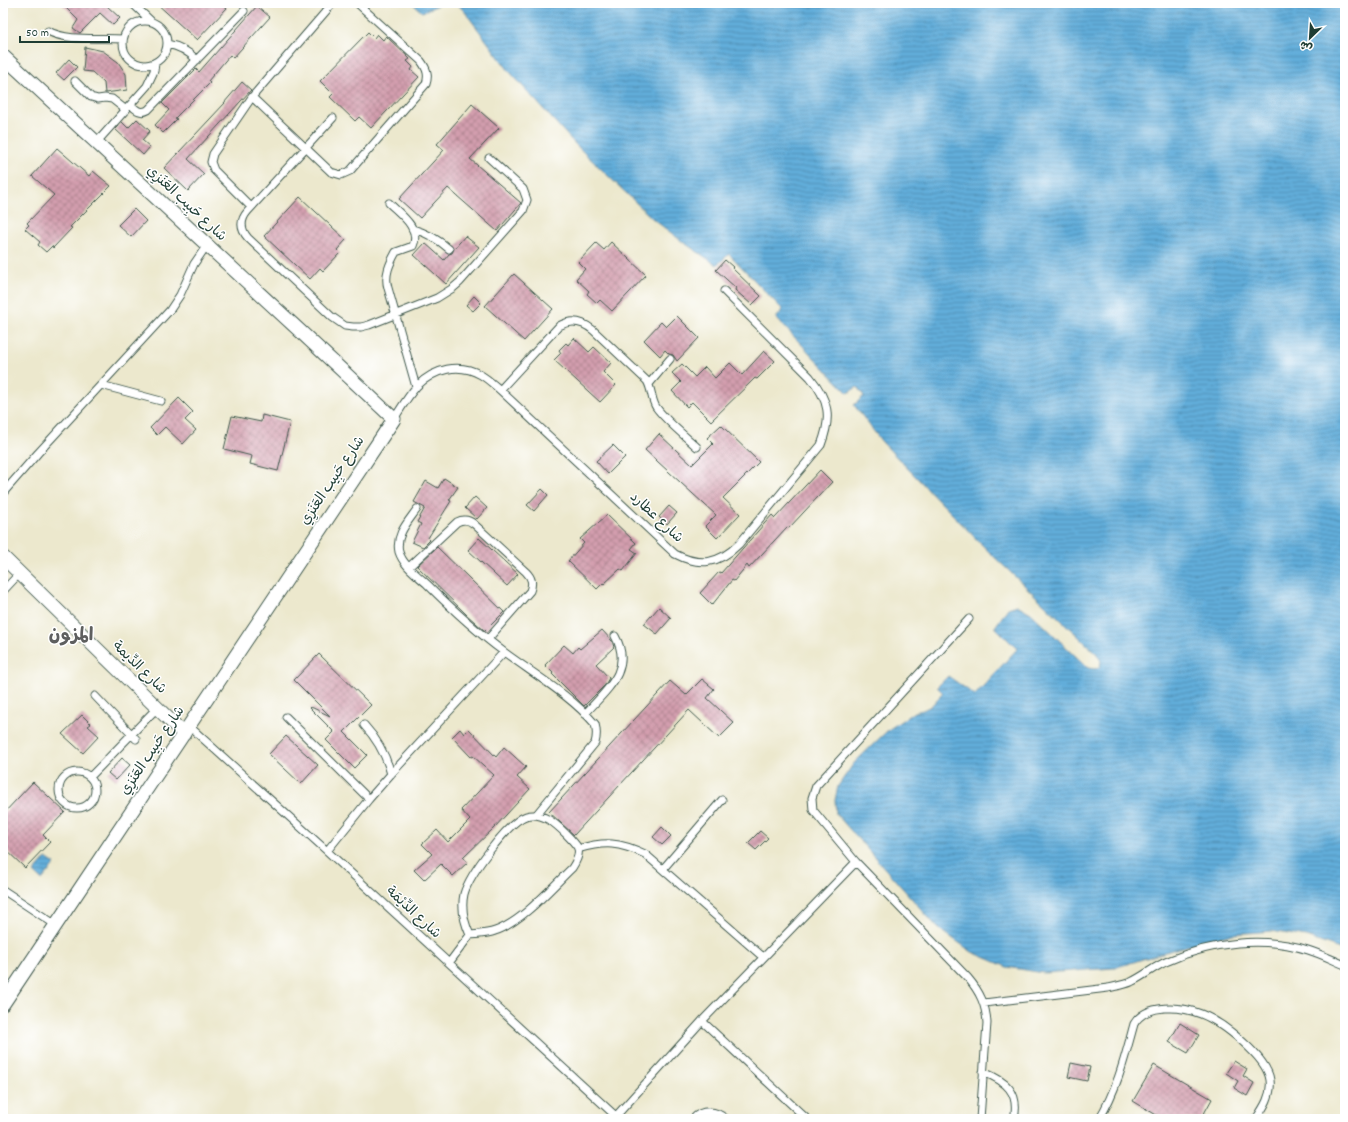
<svg xmlns="http://www.w3.org/2000/svg" width="1348" height="1122" font-family="Dekko,'Playpen Sans Arabic',sans-serif">
<style>
.water{fill:url(#water-rules);stroke:#407587}
.building{fill:url(#building-cross-hatch)}
.lines{fill:none;stroke-linecap:round;stroke-linejoin:round}
.service-casing{stroke:#3e574b;stroke-width:9}
.minor-casing{stroke:#3e574b;stroke-width:15}
.service{stroke:#fff;stroke-width:7}
.minor{stroke:#fff;stroke-width:13}
.labels{text-anchor:middle;dominant-baseline:central;stroke-width:3;stroke-linejoin:round;paint-order:stroke}
.street-label{font-size:14px;fill:#1f3d34;stroke:#fff}
.district-label{font-size:18px;font-weight:bold;fill:#5e5f5f;stroke:#fff}
</style>
<defs>
<pattern id="water-rules" width="6" height="5" patternUnits="userSpaceOnUse"><rect width="6" height="5" fill="#62adda"/><path d="M0 2.5h6" fill="none" stroke="#508eb2"/></pattern>
<pattern id="building-cross-hatch" width="8" height="8" patternUnits="userSpaceOnUse"><rect width="8" height="8" fill="#d39eae"/><path d="M0 0l8 8M0 8l8-8" fill="none" stroke="#ab828e"/></pattern>
</defs>
<rect width="100%" height="100%" fill="#fff"/>
<filter id="ink" filterUnits="userSpaceOnUse"><feTurbulence type="fractalNoise" baseFrequency=".025" numOctaves="2"/><feDisplacementMap in="SourceGraphic" scale="8" xChannelSelector="R" yChannelSelector="G"/><feConvolveMatrix kernelMatrix="1 2 1 2 8 2 1 2 1" color-interpolation-filters="sRGB"/></filter>
<filter id="wash" filterUnits="userSpaceOnUse"><feTurbulence type="fractalNoise" baseFrequency=".012" numOctaves="4" result="noise"/><feDisplacementMap in="SourceGraphic" scale="16" xChannelSelector="R" yChannelSelector="G"/><feGaussianBlur stdDeviation="0.9" result="paint"/><feColorMatrix in="noise" values="0 0 0 0 0 0 0 0 0 0 0 0 0 0 0 0 0 1.4 0 .05"/><feComposite in="paint" operator="in"/></filter>
<g filter="url(#wash)">
<rect width="100%" height="100%" fill="#ece8cd"/>
<!-- water -->
<path class="water" d="M 412,3 L 443,3 L 422,12 Z
M 456,3 L 1345,3 L 1345,951 L 1306,937 L 1272,931 L 1232,934 L 1172,950 L 1114,968 L 1044,973 L 1007,967 L 972,952 L 938,928 L 836,814 L 835,800 L 838,786 L 854,763 L 888,730 L 914,712 L 923,710 L 931,706 L 943,693 L 937,687 L 948,676 L 975,695 L 1017,649 L 995,627 L 1008,608 L 1017,605 L 1031,613 L 1088,668 L 1095,669 L 1100,667 L 1101,661 L 1097,654 L 989,552 L 882,442 L 854,405 L 864,396 L 857,387 L 848,393 L 776,318 L 783,310 L 729,254 L 717,265 L 683,242 L 653,219 L 575,144 L 509,71 L 465,12 Z
M 46,858 L 55,864 L 42,880 L 34,872 Z"/>
<g id="blocks">
<!-- building -->
<path class="building" d="M 61,3 L 110,3 L 107,6 L 120,18 L 113,25 L 100,13 L 80,33 L 73,28 L 78,20 Z
M 156,3 L 221,3 L 227,8 L 197,40 Z
M 257,6 L 270,17 L 233,58 L 230,55 L 208,81 L 210,83 L 175,118 L 177,119 L 163,133 L 155,125 L 169,110 L 162,103 L 196,69 L 199,72 Z
M 368,32 L 374,38 L 377,34 L 383,40 L 386,36 L 410,59 L 407,61 L 413,67 L 411,70 L 419,77 L 371,128 L 359,117 L 355,121 L 330,97 L 333,94 L 320,81 Z
M 85,47 L 103,51 L 118,62 L 126,74 L 127,90 L 105,93 L 104,83 L 92,72 L 83,71 Z
M 69,59 L 77,67 L 64,80 L 56,73 Z
M 242,82 L 251,90 L 188,159 L 204,174 L 188,191 L 164,168 L 225,103 L 224,103 Z
M 472,104 L 499,128 L 470,159 L 521,203 L 497,231 L 448,188 L 420,218 L 399,199 L 444,150 L 437,144 Z
M 137,119 L 150,131 L 142,140 L 150,147 L 143,155 L 115,129 L 122,122 L 128,128 Z
M 57,148 L 89,176 L 93,171 L 111,186 L 70,227 L 72,228 L 53,248 L 52,246 L 46,252 L 38,245 L 40,242 L 25,229 L 29,225 L 27,223 L 54,195 L 32,176 Z
M 300,197 L 346,240 L 337,250 L 340,253 L 323,271 L 320,268 L 310,279 L 264,236 Z
M 134,209 L 146,221 L 131,237 L 118,225 Z
M 465,236 L 479,247 L 446,284 L 414,255 L 425,243 L 444,260 L 449,254 L 452,253 L 454,249 Z
M 611,242 L 646,275 L 612,311 L 600,300 L 597,303 L 587,294 L 589,291 L 576,279 L 585,269 L 578,262 L 596,243 L 604,250 Z
M 725,260 L 733,267 L 732,268 L 761,296 L 752,305 L 735,290 L 736,288 L 716,270 Z
M 514,274 L 553,309 L 524,341 L 485,306 Z
M 474,296 L 481,303 L 473,311 L 466,305 Z
M 677,316 L 699,338 L 677,361 L 673,355 L 669,354 L 665,350 L 660,356 L 644,340 L 661,322 L 666,327 Z
M 574,338 L 589,352 L 594,347 L 611,363 L 603,372 L 616,385 L 600,402 L 554,360 L 561,353 L 559,350 L 566,343 L 568,345 Z
M 764,351 L 775,361 L 757,379 L 755,378 L 711,421 L 692,402 L 687,407 L 672,391 L 681,382 L 672,373 L 682,364 L 695,377 L 705,367 L 715,378 L 730,363 L 742,375 Z
M 179,398 L 193,412 L 185,420 L 196,430 L 183,444 L 165,427 L 157,435 L 150,428 Z
M 262,415 L 290,422 L 278,471 L 250,464 L 252,456 L 224,449 L 232,416 L 261,422 Z
M 721,425 L 759,462 L 723,498 L 740,514 L 717,538 L 705,526 L 716,515 L 645,450 L 659,434 L 692,465 L 713,444 L 707,438 Z
M 613,445 L 625,457 L 608,474 L 596,461 Z
M 820,470 L 832,482 L 789,528 L 787,527 L 749,568 L 747,565 L 734,581 L 732,580 L 712,605 L 700,593 L 719,572 L 721,573 L 772,515 L 775,518 Z
M 444,478 L 458,487 L 449,500 L 451,501 L 428,538 L 430,540 L 423,547 L 412,542 L 421,524 L 417,522 L 425,508 L 414,502 L 426,481 L 438,488 Z
M 542,489 L 548,495 L 534,511 L 527,505 Z
M 475,497 L 487,508 L 477,519 L 465,508 Z
M 669,506 L 677,513 L 667,524 L 659,517 Z
M 607,515 L 636,543 L 631,549 L 637,553 L 623,571 L 620,569 L 604,584 L 603,583 L 597,589 L 568,561 L 584,543 L 580,539 Z
M 479,538 L 518,574 L 507,586 L 468,550 Z
M 437,547 L 504,612 L 485,631 L 467,615 L 417,566 Z
M 659,607 L 671,618 L 657,634 L 644,624 Z
M 602,630 L 612,641 L 614,647 L 596,664 L 609,678 L 605,685 L 584,706 L 552,674 L 553,673 L 545,665 L 564,645 L 573,653 L 578,647 L 580,649 Z
M 319,654 L 371,705 L 344,732 L 367,755 L 354,768 L 326,740 L 334,732 L 310,708 L 311,707 L 330,716 L 294,680 Z
M 702,679 L 714,689 L 707,698 L 734,723 L 719,738 L 689,710 L 574,835 L 549,812 L 670,681 L 686,695 Z
M 82,715 L 91,724 L 88,726 L 99,736 L 83,753 L 62,734 Z
M 460,729 L 464,734 L 469,729 L 496,757 L 504,747 L 526,767 L 517,777 L 530,789 L 494,828 L 463,858 L 468,862 L 453,876 L 441,864 L 424,880 L 414,870 L 432,854 L 422,844 L 437,830 L 448,842 L 470,820 L 461,810 L 494,775 L 473,756 L 471,757 L 452,737 Z
M 286,736 L 318,765 L 301,784 L 269,754 Z
M 122,758 L 130,765 L 116,780 L 108,773 Z
M 33,782 L 65,812 L 43,835 L 50,842 L 25,868 L 3,847 L 3,814 Z
M 662,827 L 671,836 L 662,845 L 653,837 Z
M 760,831 L 768,838 L 756,850 L 748,843 Z
M 1180,1023 L 1199,1035 L 1188,1053 L 1169,1042 Z
M 1234,1061 L 1247,1069 L 1243,1076 L 1254,1083 L 1247,1096 L 1234,1088 L 1238,1081 L 1226,1073 Z
M 1071,1063 L 1090,1067 L 1087,1081 L 1068,1077 Z
M 1154,1065 L 1212,1099 L 1201,1119 L 1163,1119 L 1133,1101 Z"/>
</g>
</g>
<g filter="url(#ink)">
<use href="#blocks" fill-opacity="0" stroke="#3e574b" stroke-width="1"/>
<g class="lines">
<!-- service casing -->
<g class="service-casing">
<path id="service" d="M 132,3 L 151,21
M123 43a22 22 0 1 1 44 0a22 22 0 1 1-44 0Z
M 48,31 C 68,42 100,37 123,39
M 167,44 C 179,46 188,51 197,60
M 75,81 L 91,97 L 98,99 L 105,98 L 112,99 L 126,110
M 252,97 L 331,172 L 341,175 L 350,171 L 426,84 C 429,75 427,69 421,61 L 357,3
M 131,105 C 136,110 141,114 148,110 L 244,11
M 333,118 L 248,211 C 240,220 240,229 248,238 L 332,317 L 345,326 L 353,327 L 361,327 L 369,325 L 437,298 L 453,288 L 460,282 L 523,211 L 527,200 L 523,189 L 489,158
M 96,143 L 147,86 L 154,71 L 155,63
M 389,203 C 400,214 421,228 413,246 L 396,252 C 390,263 384,275 388,288 L 416,387
M 251,207 L 214,170 L 211,162 L 213,154 L 252,97 L 333,3
M 413,229 C 427,233 438,239 449,249
M 649,384 L 670,359
M 101,385 L 161,401
M 500,390 L 559,326 C 571,319 582,321 593,330 L 647,381 C 652,389 651,399 656,407 C 665,420 685,436 697,447
M 394,419 C 401,408 408,396 417,386 C 434,369 459,362 481,375 C 488,379 494,385 500,390 L 675,554 C 700,567 719,564 739,544 L 821,445 C 832,417 829,400 810,377 L 724,291
M 3,493 L 38,453 L 170,310 L 180,295 L 194,264 L 207,245
M 417,509 C 408,522 395,535 399,552 C 403,565 417,575 427,584 C 451,608 477,632 504,652 C 535,675 570,695 595,724 C 597,731 597,736 595,743 L 536,815
M 409,567 L 457,522 C 463,519 468,519 474,524 L 526,572 C 532,578 533,583 530,591 L 488,639
M 3,591 L 19,574
M 969,619 L 816,786 L 812,798 L 813,810 L 856,862 L 968,978 C 980,992 986,1005 987,1023 L 980,1119
M 95,696 L 136,739
M 585,714 C 606,690 634,670 615,636
M 286,717 L 369,799
M 364,725 C 377,739 386,755 391,774
M 189,726 L 327,851 L 619,1119
M59 790a18 18 0 1 1 36 0a18 18 0 1 1-36 0Z
M 90,777 L 157,708
M 578,849 C 605,841 619,842 645,854 L 763,957
M 327,851 L 369,799 L 391,774 L 504,652
M 663,869 L 722,800
M 3,890 L 56,925
M 449,963 L 470,935 C 479,934 487,934 495,931 C 522,922 551,888 572,868 C 576,862 580,855 578,848 C 575,843 570,838 566,834 C 556,824 542,811 526,816 C 508,822 469,875 464,894 C 461,908 464,922 470,935
M 984,1003 L 1108,988 C 1116,986 1124,985 1131,982 C 1144,976 1155,966 1168,961 C 1212,942 1263,936 1308,950 C 1321,954 1333,960 1345,965
M 702,1021 L 807,1119
M 983,1072 C 1006,1081 1020,1092 1014,1119
M 616,1116 L 702,1021 L 856,862
M 693,1119 C 702,1109 716,1110 726,1119
M 1099,1119 C 1117,1090 1125,1057 1134,1024 C 1146,1003 1181,1006 1201,1014 C 1222,1022 1267,1057 1270,1080 C 1272,1095 1264,1107 1256,1119"/>
</g>
<!-- minor casing -->
<g class="minor-casing">
<path id="minor" d="M 3,56 L 300,331 L 394,419 L 3,1004
M 3,557 L 184,734"/>
</g>
<!-- service -->
<use href="#service" class="service"/>
<!-- minor -->
<use href="#minor" class="minor"/>
</g>
</g>
<g class="labels">
<!-- street labels -->
<g class="street-label">
<text transform="translate(186 204) rotate(43)">شارع حَبِيب العَنَزِي</text>
<text transform="translate(333 481) rotate(-56)">شارع حَبِيب العَنَزِي</text>
<text transform="translate(656 518) rotate(43)">شارع عطارد</text>
<text transform="translate(139 668) rotate(44)">شارع الدِّيمة</text>
<text transform="translate(153 751) rotate(-56)">شارع حَبِيب العَنَزِي</text>
<text transform="translate(413 913) rotate(43)">شارع الدِّيْمَة</text>
</g>
<!-- district labels -->
<g class="district-label">
<text x="71" y="636">المزون</text>
</g>
</g>
<!-- margin -->
<rect width="1348" height="1122" fill="none" stroke="#fff" stroke-width="16"/>
<!-- north arrow -->
<g transform="translate(1310 38) rotate(205)" stroke="#ffffff" stroke-width="3" paint-order="stroke">
<path d="M0-3L7 15L0 10L-7 15Z" fill="#1f3d34"/>
<text y="-6" font-size="11" font-weight="bold" text-anchor="middle" fill="#1f3d34">ش</text>
</g>
<!-- scale -->
<path d="M20 36v6h89v-6" fill="none" stroke="#1f3d34" stroke-width="2"/>
<text x="26" y="36" font-size="12" fill="#1f3d34" stroke="#ffffff" stroke-width="3" paint-order="stroke">50 m</text>
</svg>
